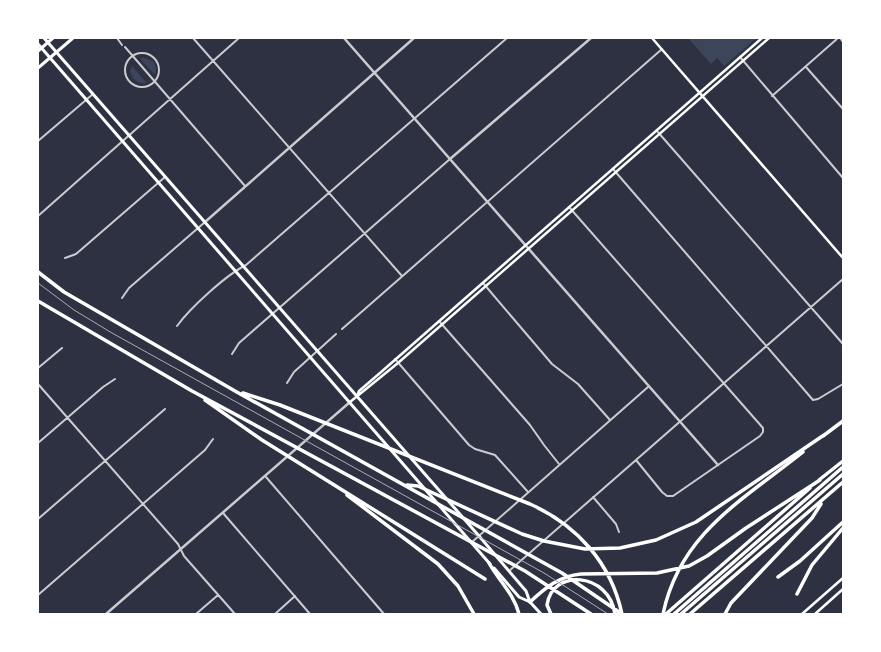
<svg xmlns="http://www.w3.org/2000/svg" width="881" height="652" font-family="Signika,sans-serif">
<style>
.green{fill:#3c4559}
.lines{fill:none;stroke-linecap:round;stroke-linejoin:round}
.minor{stroke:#caccd0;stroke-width:2}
.tertiary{stroke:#caccd0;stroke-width:2.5}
.secondary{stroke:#fff;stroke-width:2.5}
.primary{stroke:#fff;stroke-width:3}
.motorway{stroke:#fff;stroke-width:3.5}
.tram{stroke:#abadb3;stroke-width:1}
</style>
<rect width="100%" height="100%" fill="#2d3142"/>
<!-- green -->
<path class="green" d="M 688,38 L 757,38 L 724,66 L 717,58 L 711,64 Z
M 143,57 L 154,62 L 156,69 L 155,75 L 140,59 Z
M 132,66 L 146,82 L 146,83 C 137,84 132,79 130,71 Z"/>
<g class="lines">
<!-- minor -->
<path class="minor" d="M 117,38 L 122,45
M 193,38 L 402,276
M 840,38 L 843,42
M 125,47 L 245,186
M125 70a17 17 0 1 1 34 0a17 17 0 1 1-34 0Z
M 740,57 L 843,178
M 806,67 L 843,109
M 772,96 L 838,38
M 657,131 L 843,344
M 38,141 L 93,94
M 613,169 L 813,400 L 818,399 L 843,384
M 569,207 L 763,428 L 763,432 L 760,436 L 673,496 L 667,496 L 662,492 L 636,460
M 38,216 L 239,38
M 65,258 L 76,254 L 165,177
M 483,283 L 552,364 L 578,384 L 610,420
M 122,298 L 129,288 L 205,222
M 439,321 L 530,425 L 544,445 L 559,464
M 177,326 C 190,308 226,275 246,265 L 507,38
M 342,329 L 662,49
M 232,354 L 239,343 L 450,159
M 395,359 L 469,445 L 475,449 L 495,455 L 528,492
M 38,368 L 62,348
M 287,383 L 294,372 L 336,334
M 38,384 L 178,544 L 184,556 L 235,614
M 38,443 L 103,387 L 115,379
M 266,477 L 384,614
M 593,497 L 616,524 L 619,532
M 223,513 L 310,614
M 38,519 L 165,409
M 472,542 L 648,387
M 509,571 L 843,279
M 38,595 L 205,450 L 213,439
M 196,614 L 218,595
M 275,614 L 295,596"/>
<!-- tertiary -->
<path class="tertiary" d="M 344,38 L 718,465
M 450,159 L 591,38
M 205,222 L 414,38
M 106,614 L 350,402"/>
<!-- secondary -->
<path class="secondary" d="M 652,38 L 843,258
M 357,396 L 359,391 L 380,373 L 762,38
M 350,402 L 398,363 L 769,38
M 802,614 L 843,578
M 815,614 L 843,589"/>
<!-- primary -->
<path class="primary" d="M 44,38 L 479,536 L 526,591 L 530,602 L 541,614
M 38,44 L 490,564
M 38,51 L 53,38
M 38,68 L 73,38
M 494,568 L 519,597 L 530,602"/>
<!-- motorway -->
<path class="motorway" d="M 38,272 L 64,292 L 235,391 L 562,573 L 622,614
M 38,301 L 192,391 L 525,571 L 591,614
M 243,393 L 280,405 L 530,504 C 577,525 611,563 622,614
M 205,400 L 262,440 L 485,579
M 823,436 L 843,421
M 819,480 L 843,461
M 407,485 L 418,486 L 522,534 L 544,541 L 585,549 L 620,548 L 656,540 L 696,522 L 824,435
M 347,495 L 438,564 L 458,586 L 474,614
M 489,563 C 499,581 514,594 519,614
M 778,577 L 800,561 L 843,522
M 797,594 L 812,565 L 843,528
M 530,602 C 545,588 559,576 581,574 L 657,573 L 689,566 L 707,556 L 746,528 L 820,480
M 551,614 L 547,605 C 552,568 609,572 615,614
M 663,614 C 680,533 743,500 803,452
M 666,614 L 810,488
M 674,614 L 843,467
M 681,614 L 843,474
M 690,614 L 843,482
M 725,614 L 731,603 L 812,518 L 821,504"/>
<!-- tram -->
<path class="tram" d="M 38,283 L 74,310 L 112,333 L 544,573 L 608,614"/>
</g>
<!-- border -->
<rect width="881" height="652" fill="none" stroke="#ffffff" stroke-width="78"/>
</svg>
